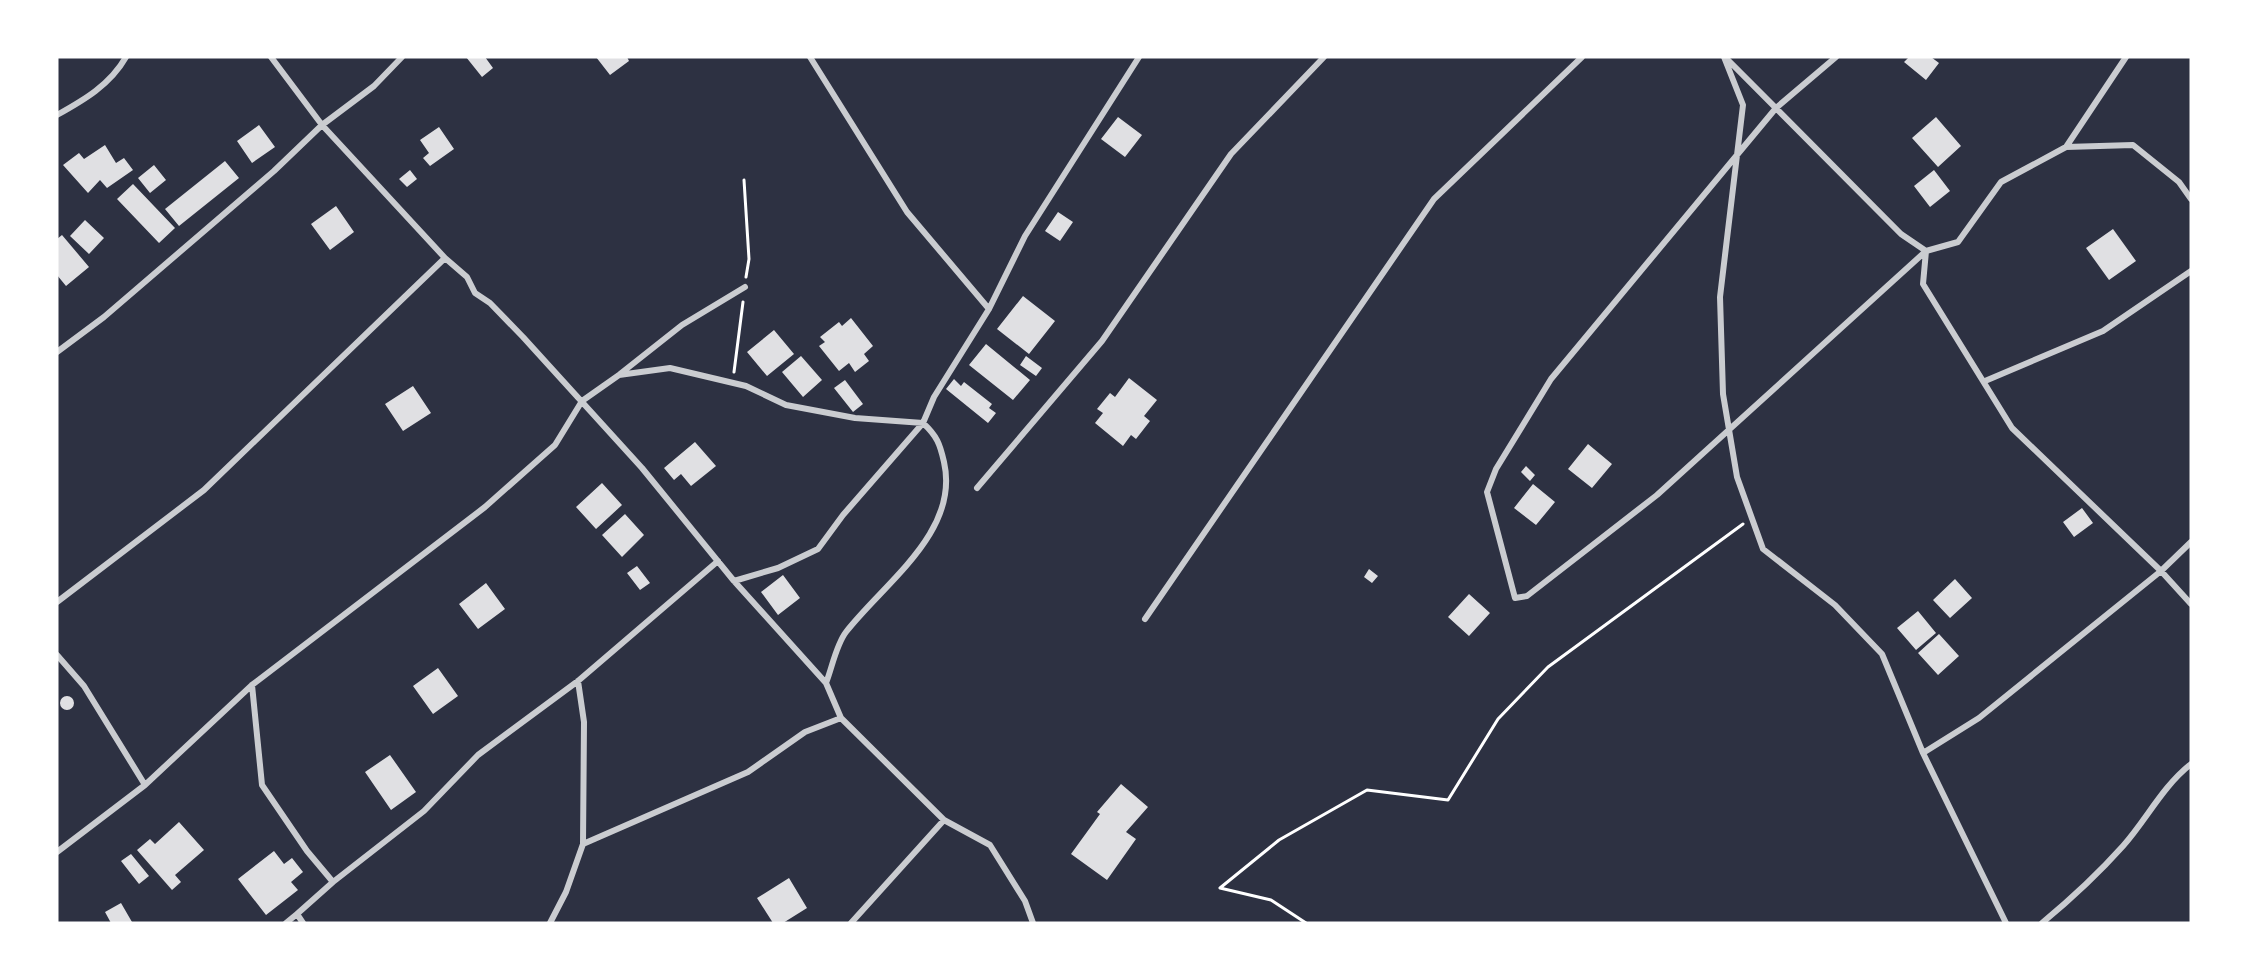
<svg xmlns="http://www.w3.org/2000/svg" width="2248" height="980" font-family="'Fira Sans Condensed',sans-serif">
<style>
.building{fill:#e0e0e3}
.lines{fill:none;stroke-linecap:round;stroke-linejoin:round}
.path{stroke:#fff;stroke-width:3}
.minor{stroke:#caccd0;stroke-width:6}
</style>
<rect width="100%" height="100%" fill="#2d3142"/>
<!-- building -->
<path class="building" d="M 466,57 L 485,57 L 493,68 L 482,77 Z
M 596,57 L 627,57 L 629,61 L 610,75 Z
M 1909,57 L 1931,57 L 1939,63 L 1926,80 L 1904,62 Z
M 1118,117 L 1142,135 L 1125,157 L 1101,139 Z
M 1936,117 L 1961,146 L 1938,167 L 1912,138 Z
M 259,125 L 275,147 L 252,163 L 237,141 Z
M 439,127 L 454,149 L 430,166 L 423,158 L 429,153 L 420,140 Z
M 105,145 L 116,163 L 124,158 L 133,170 L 107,188 L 100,180 L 88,193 L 63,165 L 79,153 L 84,159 Z
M 225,161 L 239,178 L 179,226 L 165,209 Z
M 154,165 L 166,180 L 150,193 L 138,178 Z
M 410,170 L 417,179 L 407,187 L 399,179 Z
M 1934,170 L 1950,191 L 1930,207 L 1914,186 Z
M 133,184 L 175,228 L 159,243 L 117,199 Z
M 336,206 L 354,232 L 330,250 L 311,224 Z
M 1058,212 L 1073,222 L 1060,241 L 1045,231 Z
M 85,220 L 104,238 L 89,254 L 70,236 Z
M 2113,229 L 2136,261 L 2109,280 L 2086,248 Z
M 62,235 L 89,267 L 66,286 L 57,275 L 57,239 Z
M 1023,296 L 1055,321 L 1029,354 L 997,329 Z
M 851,318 L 873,346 L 864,354 L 869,361 L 855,372 L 849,363 L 839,371 L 819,346 L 825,342 L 820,337 L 839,322 L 842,326 Z
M 774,330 L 794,354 L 767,376 L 747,352 Z
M 986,344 L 1030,380 L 1013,400 L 969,365 Z
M 801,356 L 822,380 L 803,397 L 782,372 Z
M 1026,356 L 1042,368 L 1036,376 L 1020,365 Z
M 1129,378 L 1157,400 L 1144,416 L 1150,421 L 1136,439 L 1131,435 L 1123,446 L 1095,423 L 1103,413 L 1097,409 L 1110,393 L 1115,397 Z
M 954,379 L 961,386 L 964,382 L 992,404 L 989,408 L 996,413 L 988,423 L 946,389 Z
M 845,380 L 863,404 L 853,412 L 834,388 Z
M 413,386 L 431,413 L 403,431 L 385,404 Z
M 695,442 L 716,466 L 691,486 L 681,474 L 674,480 L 664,468 Z
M 1588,444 L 1612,464 L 1592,488 L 1568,469 Z
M 1526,466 L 1535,475 L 1530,481 L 1521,472 Z
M 602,483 L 622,505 L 596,529 L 576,507 Z
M 1533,484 L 1555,502 L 1536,525 L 1514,508 Z
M 2082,508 L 2093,523 L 2074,537 L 2063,522 Z
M 625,514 L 644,535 L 622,557 L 602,535 Z
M 637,566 L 650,583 L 640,590 L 627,573 Z
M 1369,569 L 1378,576 L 1372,583 L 1364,577 Z
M 783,575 L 800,598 L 778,615 L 761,592 Z
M 1955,579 L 1972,598 L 1950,618 L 1933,600 Z
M 486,583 L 505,609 L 478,629 L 459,604 Z
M 1469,594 L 1490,613 L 1469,636 L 1448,617 Z
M 1918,611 L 1936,633 L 1916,650 L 1897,628 Z
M 1939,634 L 1959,656 L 1938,675 L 1918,653 Z
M 438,668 L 458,696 L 433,714 L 413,686 Z
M60 703a7 7 0 1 1 14 0a7 7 0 1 1-14 0Z
M 390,755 L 416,792 L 391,810 L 365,772 Z
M 1121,784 L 1148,807 L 1126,832 L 1136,839 L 1107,880 L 1071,854 L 1100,814 L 1097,812 Z
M 179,822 L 204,850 L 175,875 L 181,882 L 172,890 L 137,850 L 150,839 L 155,844 Z
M 274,851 L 284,864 L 292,858 L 303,872 L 291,882 L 298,890 L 266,915 L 238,879 Z
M 131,854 L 149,876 L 139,884 L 121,861 Z
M 789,878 L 807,908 L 783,923 L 773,923 L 757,898 Z
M 121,903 L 132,922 L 111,923 L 105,912 Z"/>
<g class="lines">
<!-- path -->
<path class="path" d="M 744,180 L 749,259 L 746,277
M 734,372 L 743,302
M 1220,888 L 1279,840 L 1367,790 L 1448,800 L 1498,719 L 1548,667 L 1743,524
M 1220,888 L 1271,900 L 1306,923"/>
<!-- minor -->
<path class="minor" d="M 271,57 L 322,125 L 445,258 L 467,277 L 475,293 L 490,303 L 523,337 L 642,468 L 734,581 L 826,683 L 841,718 L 944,820 L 990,845 L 1025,901 L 1033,923
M 810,57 L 907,212 L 989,309
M 1724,57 L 1743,105 L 1720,297 L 1723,394 L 1737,477 L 1763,549 L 1835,605 L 1882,654 L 1923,753 L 2006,923
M 1725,57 L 1901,234 L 1926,251 L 1958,242 L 2001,182 L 2066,147 L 2133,145 L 2179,182 L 2191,199
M 1836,57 L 1776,108 L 1551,379 L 1496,469 L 1487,492 L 1515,598 L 1527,596 L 1657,495 L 1926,251 L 1923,284 L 2012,428 L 2161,571 L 2191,604
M 57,115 C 84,100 110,85 126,57
M 2066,147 L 2126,57
M 57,352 L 104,317 L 274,171 L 322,125 L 374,86 L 402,57
M 620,374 L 682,325 L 745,287
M 1985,381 L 2103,331 L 2191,271
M 977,488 L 1102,341 L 1231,154 L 1324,57
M 734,581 L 778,568 L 818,549 L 843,515 L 923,423 L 934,397 L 989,309 L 1025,236 L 1139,57
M 57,602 L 204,490 L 445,258
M 1145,619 L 1434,199 L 1582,57
M 57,655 L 84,686 L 145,785
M 252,685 L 262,785 L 307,851 L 333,882 L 297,914 L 303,923
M 1923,753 L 1979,718 L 2161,571 L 2191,542
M 583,844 L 748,772 L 805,732 L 841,718
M 57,852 L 145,785 L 252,685 L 485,507 L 555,445 L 582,401 L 619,375 L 670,368 L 746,386 L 786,405 L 855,418 L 923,423 C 937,436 940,444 944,462 C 960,532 884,583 846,632 C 836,645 832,668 826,683
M 333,882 L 424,811 L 478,755 L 578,681 L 718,561
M 286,923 L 297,914
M 550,923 L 566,892 L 583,844 L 584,722 L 578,681
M 851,923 L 944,820
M 2042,923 C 2071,899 2098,874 2123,846 C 2147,819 2162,787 2191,764"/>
</g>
<!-- border -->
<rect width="2248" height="980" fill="none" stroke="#ffffff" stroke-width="117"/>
</svg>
